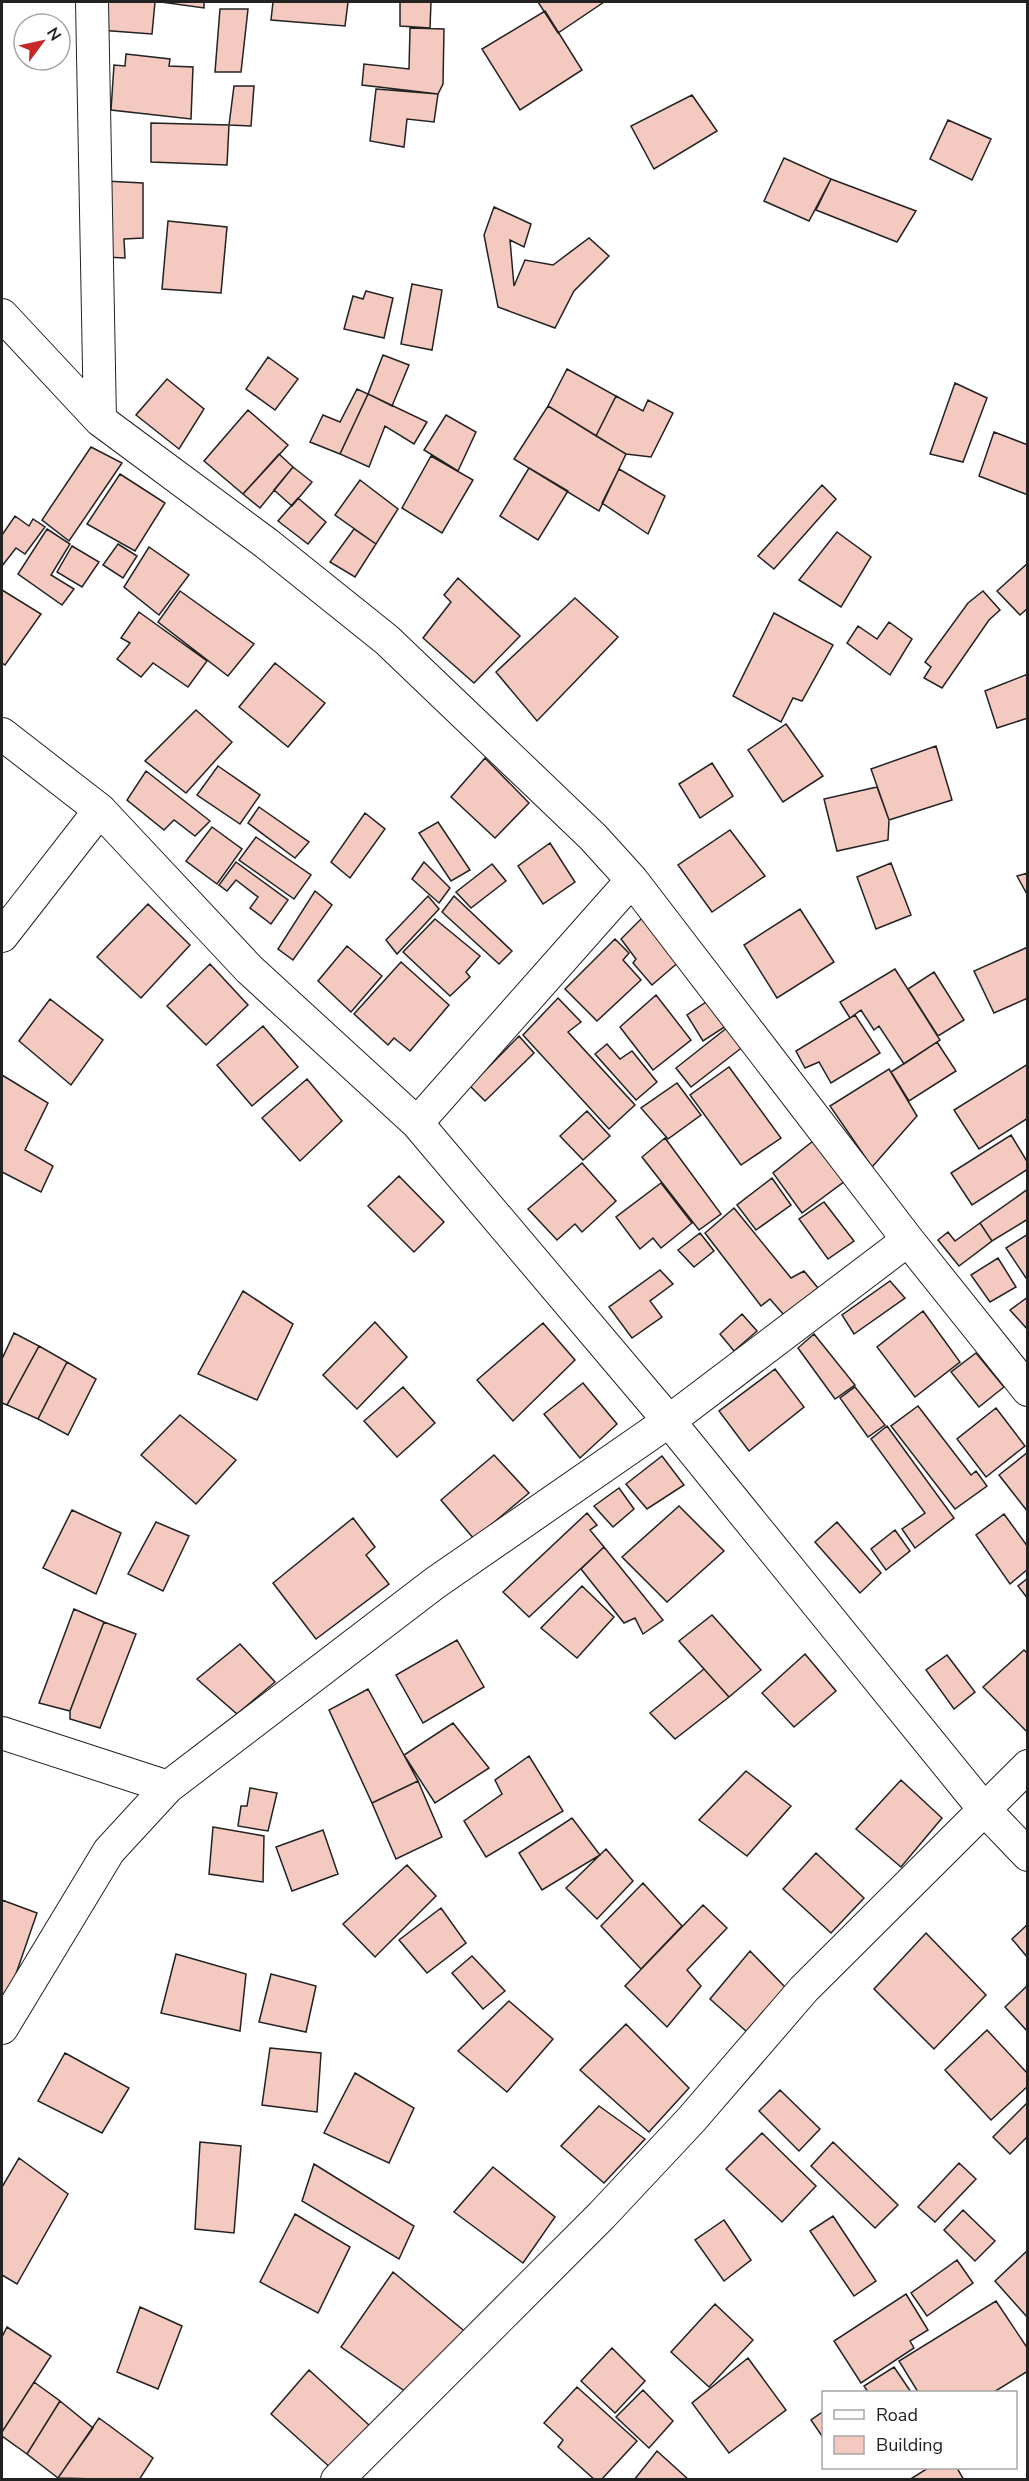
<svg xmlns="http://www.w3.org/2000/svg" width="1029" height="2481" font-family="'Nunito Sans',sans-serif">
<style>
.building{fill:#f3c9c0;stroke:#222;stroke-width:1.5}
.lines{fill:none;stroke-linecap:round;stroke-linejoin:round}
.minor-casing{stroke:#222;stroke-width:34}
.minor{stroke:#fff;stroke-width:32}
</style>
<rect width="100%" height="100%" fill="#fff"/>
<!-- building -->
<path class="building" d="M 101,2 L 155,2 L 152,34 L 99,30 Z
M 161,2 L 204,2 L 204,8 Z
M 273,2 L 348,2 L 345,26 L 271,20 Z
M 400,2 L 431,2 L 430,28 L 400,26 Z
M 538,2 L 604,2 L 558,33 Z
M 220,9 L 248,9 L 241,72 L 215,72 Z
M 545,11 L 582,70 L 520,110 L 482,49 Z
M 410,28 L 444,29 L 443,84 L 438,94 L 362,85 L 364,64 L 409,69 Z
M 126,54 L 170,59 L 169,66 L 193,67 L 191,119 L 111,110 L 114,65 L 125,66 Z
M 234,86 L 254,86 L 251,126 L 229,125 Z
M 376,89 L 438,94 L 434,122 L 407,119 L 404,147 L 370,141 Z
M 692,95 L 717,131 L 654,169 L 631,126 Z
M 948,120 L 991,139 L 972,180 L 930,159 Z
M 151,123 L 229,125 L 227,165 L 151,162 Z
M 784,158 L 831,179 L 809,221 L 764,201 Z
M 831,179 L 916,211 L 897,242 L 816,210 Z
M 105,181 L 143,183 L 143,238 L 124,239 L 125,258 L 105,257 Z
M 494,207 L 531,224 L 524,247 L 510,240 L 514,286 L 525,260 L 553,265 L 589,238 L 609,256 L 574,291 L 555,328 L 498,307 L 484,235 Z
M 168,221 L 227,227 L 221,293 L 162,289 Z
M 412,284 L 442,290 L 432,350 L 401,344 Z
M 366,291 L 393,298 L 384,338 L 344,329 L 353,296 L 363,299 Z
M 383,355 L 409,365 L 392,406 L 368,394 Z
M 268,357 L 298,379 L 275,410 L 246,389 Z
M 567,369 L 616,396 L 596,436 L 548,406 Z
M 167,379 L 204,409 L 179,449 L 136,415 Z
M 955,383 L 987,398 L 963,462 L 930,454 Z
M 357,389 L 368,394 L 340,454 L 310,442 L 323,415 L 340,422 Z
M 368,394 L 427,422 L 414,444 L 385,426 L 369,467 L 340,454 Z
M 616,396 L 643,411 L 648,400 L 673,413 L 651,457 L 626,454 L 596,436 Z
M 548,406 L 626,454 L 599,511 L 514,459 Z
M 248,410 L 288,445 L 243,494 L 204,461 Z
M 446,415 L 476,432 L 458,471 L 424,450 Z
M 994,432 L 1028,445 L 1028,495 L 979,476 Z
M 91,447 L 122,463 L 69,541 L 42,520 Z
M 279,454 L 293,467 L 260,508 L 243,494 Z
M 431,456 L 473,480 L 442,533 L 402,508 Z
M 293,467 L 312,482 L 292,506 L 274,490 Z
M 529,468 L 568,491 L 538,540 L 500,516 Z
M 619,469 L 665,496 L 648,534 L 602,503 Z
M 120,474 L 165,503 L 135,551 L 87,524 Z
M 360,480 L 398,509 L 376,544 L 335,515 Z
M 822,485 L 836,499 L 774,569 L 758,556 Z
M 298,498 L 326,522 L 308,544 L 278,521 Z
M 15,516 L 29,526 L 33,519 L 45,527 L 25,554 L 16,548 L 2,566 L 2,535 Z
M 47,529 L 70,544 L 51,575 L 74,589 L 62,605 L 18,574 Z
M 354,529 L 376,544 L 355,577 L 330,562 Z
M 837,532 L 871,557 L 841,607 L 799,580 Z
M 118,544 L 137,556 L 123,578 L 103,565 Z
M 72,546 L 99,562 L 82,587 L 57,572 Z
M 149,547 L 189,575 L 159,615 L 124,587 Z
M 1028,563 L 1028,608 L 1020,615 L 997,591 Z
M 458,578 L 520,636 L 474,683 L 423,638 L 451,602 L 444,595 Z
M 2,590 L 41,614 L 5,665 L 2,663 Z
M 180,591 L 254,644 L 228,676 L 158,622 Z
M 983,591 L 1000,610 L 989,620 L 942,688 L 924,678 L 931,667 L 925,662 L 968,603 Z
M 575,598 L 618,637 L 537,721 L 496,672 Z
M 139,612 L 207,661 L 188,687 L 153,663 L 141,677 L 117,659 L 130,643 L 121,638 Z
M 774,613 L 833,645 L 802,701 L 793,698 L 781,722 L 733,696 Z
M 889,622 L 912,639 L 890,675 L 847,643 L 858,626 L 877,639 Z
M 275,663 L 325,703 L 288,747 L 239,707 Z
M 1028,674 L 1028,718 L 997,728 L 985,691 Z
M 196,710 L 232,742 L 186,793 L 145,761 Z
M 786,724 L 823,776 L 783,802 L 748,750 Z
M 936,746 L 952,800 L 889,820 L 871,769 Z
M 485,758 L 529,803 L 495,838 L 451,797 Z
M 712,763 L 733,796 L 700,818 L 679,784 Z
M 218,766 L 260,795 L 240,824 L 197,795 Z
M 146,771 L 210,821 L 195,836 L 174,820 L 164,830 L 127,800 Z
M 877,787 L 889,820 L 888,840 L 837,851 L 824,799 Z
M 259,807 L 309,842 L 295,858 L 248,823 Z
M 365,813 L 385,829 L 350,878 L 331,862 Z
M 438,822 L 470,870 L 451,881 L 419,833 Z
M 212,827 L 242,849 L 217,884 L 186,861 Z
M 730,830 L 765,876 L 712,912 L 678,865 Z
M 256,837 L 311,875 L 294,899 L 239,860 Z
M 550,843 L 575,882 L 543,904 L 518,866 Z
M 236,862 L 288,900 L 271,924 L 250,908 L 258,897 L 236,880 L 227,891 L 219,885 Z
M 424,862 L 450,888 L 439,903 L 412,879 Z
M 891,863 L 911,915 L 876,929 L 857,877 Z
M 492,864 L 506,881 L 471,908 L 456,892 Z
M 1028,873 L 1028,896 L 1017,876 Z
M 315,891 L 332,905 L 293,960 L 278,949 Z
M 428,896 L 439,909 L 397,954 L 386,940 Z
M 454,896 L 512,951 L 499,964 L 442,912 Z
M 148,904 L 190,945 L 141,998 L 97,957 Z
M 800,909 L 834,962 L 777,998 L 744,945 Z
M 643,917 L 681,960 L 652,985 L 633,963 L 636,959 L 621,939 Z
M 435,919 L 480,956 L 466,972 L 470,977 L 450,996 L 403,952 Z
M 615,939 L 629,953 L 623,960 L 641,980 L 597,1021 L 565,989 Z
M 347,946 L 382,976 L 351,1012 L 318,981 Z
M 1028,947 L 1028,998 L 994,1013 L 974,971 Z
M 401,962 L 449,1005 L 410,1051 L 394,1038 L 388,1045 L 354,1014 Z
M 210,964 L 248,1005 L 206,1045 L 167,1006 Z
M 895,969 L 940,1040 L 904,1064 L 879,1026 L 874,1030 L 861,1010 L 850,1018 L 840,1002 Z
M 934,972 L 964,1020 L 938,1036 L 908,989 Z
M 656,995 L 691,1040 L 653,1070 L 620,1027 Z
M 558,998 L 581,1022 L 568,1032 L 635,1105 L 609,1129 L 523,1035 Z
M 50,999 L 103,1040 L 71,1085 L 19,1041 Z
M 709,1000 L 726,1026 L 703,1041 L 687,1015 Z
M 855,1015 L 880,1053 L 831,1083 L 819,1062 L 805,1068 L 796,1051 Z
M 263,1026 L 298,1067 L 252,1106 L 217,1065 Z
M 728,1027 L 744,1046 L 691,1087 L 676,1068 Z
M 519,1036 L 534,1053 L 485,1101 L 470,1086 Z
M 937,1042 L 956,1071 L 909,1101 L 891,1072 Z
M 607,1044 L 620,1059 L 632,1051 L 657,1082 L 636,1100 L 595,1054 Z
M 1028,1064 L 1028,1118 L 979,1149 L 954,1110 Z
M 729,1067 L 781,1138 L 741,1165 L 690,1095 Z
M 889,1069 L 917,1116 L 872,1167 L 830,1106 Z
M 2,1075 L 48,1103 L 25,1150 L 53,1166 L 41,1192 L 2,1172 Z
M 307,1079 L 342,1121 L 300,1161 L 262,1118 Z
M 677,1083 L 701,1115 L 668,1139 L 641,1108 Z
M 587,1111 L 610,1136 L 583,1160 L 560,1136 Z
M 1011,1135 L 1028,1163 L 1028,1169 L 972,1205 L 951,1173 Z
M 665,1138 L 721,1214 L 699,1230 L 642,1157 Z
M 813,1141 L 845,1181 L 802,1213 L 773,1173 Z
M 582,1163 L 616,1201 L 582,1232 L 575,1224 L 557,1240 L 528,1209 Z
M 399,1176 L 444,1222 L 414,1252 L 368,1206 Z
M 772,1178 L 791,1205 L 756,1230 L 737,1205 Z
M 661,1183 L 692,1223 L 661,1248 L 653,1238 L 640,1249 L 616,1217 Z
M 1028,1189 L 1028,1219 L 992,1241 L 980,1223 Z
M 824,1202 L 854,1241 L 828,1259 L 799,1219 Z
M 734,1208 L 791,1278 L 804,1271 L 818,1288 L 784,1315 L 770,1299 L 761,1306 L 705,1233 Z
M 980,1223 L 992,1241 L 959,1266 L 938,1240 L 948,1232 L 955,1241 Z
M 700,1233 L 714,1251 L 694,1267 L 678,1250 Z
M 1028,1234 L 1028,1281 L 1006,1248 Z
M 998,1258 L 1016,1287 L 990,1302 L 971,1275 Z
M 660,1270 L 673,1284 L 650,1301 L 662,1317 L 632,1338 L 609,1307 Z
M 890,1281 L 905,1298 L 854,1334 L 842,1315 Z
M 243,1291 L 293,1324 L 257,1400 L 198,1374 Z
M 1028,1297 L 1028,1330 L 1010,1310 Z
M 923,1311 L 960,1362 L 915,1397 L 877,1347 Z
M 742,1314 L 757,1331 L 734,1351 L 720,1334 Z
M 375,1322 L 407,1357 L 357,1409 L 323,1375 Z
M 543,1323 L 575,1360 L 513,1421 L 477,1380 Z
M 14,1333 L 39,1346 L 7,1405 L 2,1403 L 2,1359 Z
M 814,1334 L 855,1385 L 835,1399 L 798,1348 Z
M 39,1346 L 67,1362 L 38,1419 L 7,1405 Z
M 976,1353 L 1004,1387 L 979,1407 L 951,1372 Z
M 67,1362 L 96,1379 L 68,1435 L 38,1419 Z
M 775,1369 L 804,1407 L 749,1451 L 719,1411 Z
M 583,1383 L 617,1424 L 580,1458 L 544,1414 Z
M 403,1387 L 435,1423 L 397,1457 L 364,1421 Z
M 855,1387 L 885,1425 L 868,1437 L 840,1398 Z
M 918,1406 L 971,1475 L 976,1471 L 987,1486 L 955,1509 L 891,1426 Z
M 996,1408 L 1025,1446 L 986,1477 L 957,1439 Z
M 180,1415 L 236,1460 L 196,1504 L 141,1455 Z
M 887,1426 L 954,1518 L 915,1548 L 902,1529 L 925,1513 L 871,1439 Z
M 1028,1452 L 1028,1512 L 999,1475 Z
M 494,1455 L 529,1493 L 474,1539 L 441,1500 Z
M 662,1456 L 684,1485 L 647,1509 L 626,1484 Z
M 619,1488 L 634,1509 L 613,1527 L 594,1506 Z
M 679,1506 L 724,1551 L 667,1602 L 622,1557 Z
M 72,1510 L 121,1533 L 96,1594 L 43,1568 Z
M 587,1513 L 597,1525 L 590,1530 L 604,1547 L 529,1617 L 503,1592 Z
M 1004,1514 L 1028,1547 L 1028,1569 L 1010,1584 L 976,1535 Z
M 353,1518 L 375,1547 L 366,1555 L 389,1584 L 316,1639 L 273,1583 Z
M 156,1522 L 189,1536 L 163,1591 L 128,1574 Z
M 837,1522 L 881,1573 L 860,1593 L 815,1542 Z
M 895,1530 L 910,1551 L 886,1570 L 871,1549 Z
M 604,1547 L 663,1620 L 643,1634 L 635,1618 L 624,1623 L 581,1569 Z
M 1028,1578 L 1028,1599 L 1018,1586 Z
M 582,1586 L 614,1617 L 577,1658 L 541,1628 Z
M 74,1609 L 104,1622 L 70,1711 L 39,1703 Z
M 712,1615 L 761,1670 L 729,1697 L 679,1641 Z
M 104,1622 L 136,1634 L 100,1728 L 70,1719 L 70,1711 Z
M 457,1640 L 484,1687 L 423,1723 L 396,1675 Z
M 240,1644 L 275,1682 L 237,1714 L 197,1679 Z
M 1024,1650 L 1028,1654 L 1028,1733 L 983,1687 Z
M 805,1654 L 836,1691 L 794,1727 L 762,1693 Z
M 947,1655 L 975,1692 L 954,1709 L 926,1670 Z
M 704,1669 L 729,1697 L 675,1739 L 650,1713 Z
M 368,1689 L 418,1781 L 372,1803 L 329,1710 Z
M 453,1723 L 489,1768 L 435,1803 L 404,1755 Z
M 529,1756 L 563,1811 L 486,1857 L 464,1821 L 502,1794 L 495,1780 Z
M 746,1771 L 791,1806 L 747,1856 L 699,1820 Z
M 901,1780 L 942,1818 L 901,1867 L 856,1829 Z
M 418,1781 L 442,1837 L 396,1859 L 372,1803 Z
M 250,1788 L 277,1793 L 268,1831 L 238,1826 L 241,1806 L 247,1806 Z
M 572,1818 L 600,1855 L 542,1890 L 519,1853 Z
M 213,1827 L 264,1836 L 263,1882 L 209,1874 Z
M 323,1830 L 338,1874 L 292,1891 L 276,1847 Z
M 606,1849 L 633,1881 L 597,1919 L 566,1888 Z
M 816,1853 L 864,1898 L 831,1933 L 783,1889 Z
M 407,1865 L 436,1896 L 375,1957 L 343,1924 Z
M 643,1883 L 682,1926 L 641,1969 L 601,1926 Z
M 2,1900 L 37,1913 L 8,1997 L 2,1995 Z
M 703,1905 L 727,1928 L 687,1970 L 701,1986 L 667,2027 L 625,1986 Z
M 441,1908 L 466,1943 L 427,1973 L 399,1940 Z
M 1028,1924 L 1028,1958 L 1012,1939 Z
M 926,1933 L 986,1995 L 934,2049 L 874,1989 Z
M 750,1951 L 786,1988 L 747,2032 L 710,1999 Z
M 176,1954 L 246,1974 L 240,2031 L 161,2013 Z
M 472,1956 L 505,1991 L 483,2009 L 452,1973 Z
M 271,1974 L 316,1986 L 306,2032 L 259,2022 Z
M 1028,1985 L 1028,2032 L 1005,2007 Z
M 509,2001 L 553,2039 L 507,2092 L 458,2051 Z
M 626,2024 L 689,2088 L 649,2132 L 580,2070 Z
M 987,2030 L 1028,2074 L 1028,2086 L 991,2120 L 945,2070 Z
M 270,2048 L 321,2053 L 317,2112 L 262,2105 Z
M 65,2053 L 129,2088 L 102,2133 L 38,2101 Z
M 355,2073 L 414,2108 L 389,2163 L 324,2133 Z
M 780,2090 L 820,2129 L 799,2151 L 759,2111 Z
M 1027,2103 L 1028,2136 L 1010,2154 L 993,2137 Z
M 599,2106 L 645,2139 L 604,2183 L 561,2146 Z
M 762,2133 L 816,2186 L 782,2222 L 726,2169 Z
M 200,2142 L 241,2146 L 234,2233 L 195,2229 Z
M 833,2142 L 898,2205 L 875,2228 L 811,2166 Z
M 19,2158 L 68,2194 L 17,2284 L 2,2275 L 2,2187 Z
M 959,2163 L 976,2179 L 935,2222 L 918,2207 Z
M 314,2164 L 414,2226 L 399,2259 L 302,2201 Z
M 493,2167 L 555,2217 L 523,2263 L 454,2212 Z
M 963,2210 L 995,2241 L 975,2261 L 944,2230 Z
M 295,2214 L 350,2247 L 318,2313 L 260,2282 Z
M 833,2216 L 876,2281 L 854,2296 L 810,2231 Z
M 724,2220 L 751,2260 L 724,2281 L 695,2240 Z
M 1028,2250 L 1028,2318 L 995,2281 Z
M 957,2260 L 973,2283 L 927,2316 L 911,2293 Z
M 393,2272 L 468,2334 L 412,2396 L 341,2347 Z
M 906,2294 L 928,2330 L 910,2341 L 914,2348 L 861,2383 L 834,2341 Z
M 996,2301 L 1028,2349 L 1028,2371 L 994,2392 L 918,2392 L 899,2361 Z
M 715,2304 L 753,2340 L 709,2387 L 671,2352 Z
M 140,2307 L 182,2326 L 158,2389 L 117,2372 Z
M 7,2327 L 51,2356 L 2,2432 L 2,2337 Z
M 612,2348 L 645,2381 L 615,2413 L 581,2381 Z
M 748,2358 L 786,2410 L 729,2453 L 692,2403 Z
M 894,2367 L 911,2392 L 868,2392 L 864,2386 Z
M 309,2370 L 369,2425 L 333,2470 L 271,2414 Z
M 34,2382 L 60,2401 L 27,2454 L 2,2436 L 2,2432 Z
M 577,2387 L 637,2441 L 601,2480 L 595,2480 L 558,2447 L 563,2440 L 544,2423 Z
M 643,2390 L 673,2421 L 649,2448 L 616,2417 Z
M 60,2401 L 93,2428 L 58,2478 L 27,2454 Z
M 824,2411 L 824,2439 L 811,2420 Z
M 99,2418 L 153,2458 L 139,2480 L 58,2478 Z
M 657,2451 L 689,2480 L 634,2480 Z
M 928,2468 L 957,2468 L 964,2480 L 909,2480 Z"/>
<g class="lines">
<!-- minor casing -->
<g class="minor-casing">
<path id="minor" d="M 92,2 L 100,420
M 2,315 L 100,420 L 266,543 L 387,640 L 593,837 L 632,880 L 908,1240 L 1028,1390
M 2,734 L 100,810 L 249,969 L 417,1123 L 669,1421 L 983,1808 L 1028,1855
M 2,936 L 100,810
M 417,1123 L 632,880
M 2,1733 L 168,1787
M 2,2028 L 109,1851 L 168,1787 L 435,1583 L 669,1421 L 908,1240
M 337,2480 L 602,2215 L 691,2120 L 804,1989 L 1028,1766"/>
</g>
<!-- minor -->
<use href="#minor" class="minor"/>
</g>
<!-- border -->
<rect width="1029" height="2481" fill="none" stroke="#222222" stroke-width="6"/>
<!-- legend -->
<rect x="822" y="2391" width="195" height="78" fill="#ffffff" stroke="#a7a7a7" stroke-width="1.5"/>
<rect x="834" y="2410" width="30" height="9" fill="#ffffff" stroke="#a7a7a7" stroke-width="1.5"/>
<text x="876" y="2421" font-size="18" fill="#222222">Road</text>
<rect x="834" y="2436" width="30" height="18" fill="#f3c9c0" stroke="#a7a7a7" stroke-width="1.5"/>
<text x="876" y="2451" font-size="18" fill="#222222">Building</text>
<!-- north arrow -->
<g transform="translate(42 42) rotate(57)"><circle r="28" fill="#ffffff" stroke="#a7a7a7" stroke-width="1.5"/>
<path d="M0-4.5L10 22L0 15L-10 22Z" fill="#c62828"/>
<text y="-9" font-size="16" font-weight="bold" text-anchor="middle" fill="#222222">N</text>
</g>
</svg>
